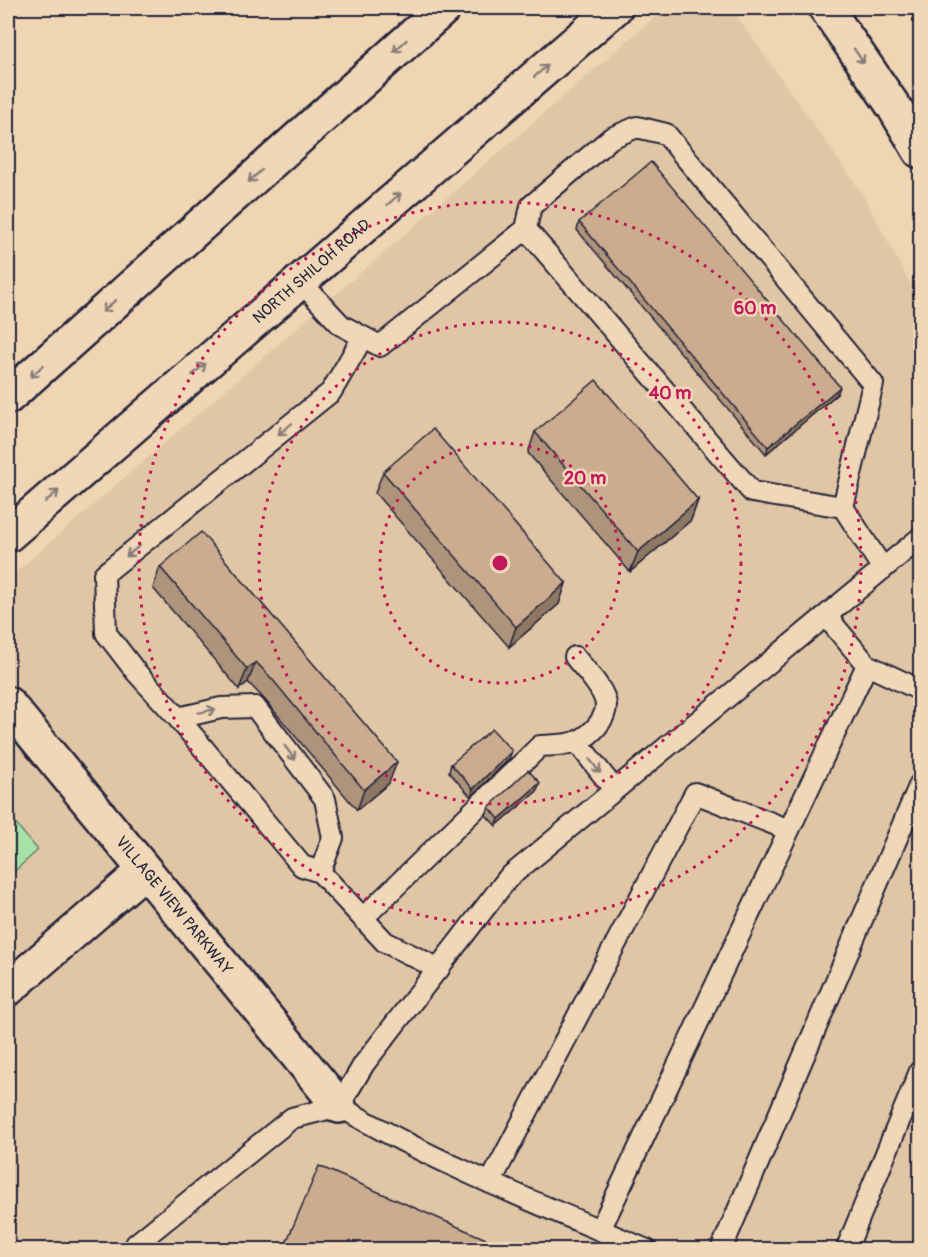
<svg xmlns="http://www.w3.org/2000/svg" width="928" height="1257" font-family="Pangolin,sans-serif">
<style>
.built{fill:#e1c6a6}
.green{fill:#a6e2a8;stroke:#648272;stroke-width:1.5}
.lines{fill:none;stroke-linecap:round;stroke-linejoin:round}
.lane-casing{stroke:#22223b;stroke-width:24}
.street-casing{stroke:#22223b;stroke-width:38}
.secondary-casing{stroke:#22223b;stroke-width:38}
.lane{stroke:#efd7b7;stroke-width:20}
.street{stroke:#efd7b7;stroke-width:33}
.secondary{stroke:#efd7b7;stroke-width:33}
.wall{fill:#af947b;stroke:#22223b;stroke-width:1.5}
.shaded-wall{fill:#8e7864;stroke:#22223b;stroke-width:1.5}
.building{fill:#cbac8f;stroke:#22223b;stroke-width:1.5}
.oneway{stroke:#887c79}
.ring{fill:none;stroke:#c2185b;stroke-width:3;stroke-dasharray:3 6}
.labels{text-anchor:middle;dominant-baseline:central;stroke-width:5;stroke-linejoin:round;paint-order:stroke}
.street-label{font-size:16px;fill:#22223b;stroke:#efd7b7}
.centre{fill:#c2185b;stroke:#efd7b7;stroke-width:3}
.ring-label{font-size:18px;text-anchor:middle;font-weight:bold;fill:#c2185b;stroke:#efd7b7;stroke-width:5;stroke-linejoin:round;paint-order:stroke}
</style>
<rect width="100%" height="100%" fill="#f0d5b3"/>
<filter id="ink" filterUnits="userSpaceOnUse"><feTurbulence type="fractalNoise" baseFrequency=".0167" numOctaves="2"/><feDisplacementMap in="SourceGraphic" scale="12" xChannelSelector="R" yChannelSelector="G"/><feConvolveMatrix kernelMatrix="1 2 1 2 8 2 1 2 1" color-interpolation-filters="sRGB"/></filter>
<g filter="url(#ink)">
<!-- built -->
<path class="built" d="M 665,8 L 731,8 L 862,193 L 920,302 L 920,1249 L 8,1249 L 8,877 L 38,850 L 8,815 L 8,579 Z"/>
<!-- green -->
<path class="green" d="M 8,815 L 38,850 L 8,877 Z"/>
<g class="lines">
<!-- lane casing -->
<g class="lane-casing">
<path id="lane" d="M 300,281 L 341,325 L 380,346 L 526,229
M 843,507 L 752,492 L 526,229 L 531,206 L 611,138 L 637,127 L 666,134 L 873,384 L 843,507 L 883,569
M 826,616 L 867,665
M 178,718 L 302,866 L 320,872 L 385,942 L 439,969
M 577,742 L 614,789
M 320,872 L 333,838 L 325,799 L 255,707 L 221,708 L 178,718 L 136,672 L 106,633 L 104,574 L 331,392 L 363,337
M 363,918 L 540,746 C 551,745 568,746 578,741 C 591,735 606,720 606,705 C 605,689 584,669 575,657
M 490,1183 L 695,793 L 789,830
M 600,1230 L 867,665 L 920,690
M 134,1250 L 136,1244 L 292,1118 L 339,1106
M 647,1250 C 542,1205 437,1164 339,1106 L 364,1064 L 508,878 L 920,538
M 721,1250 L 920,784
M 846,1250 L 920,1071"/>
</g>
<!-- street casing -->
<g class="street-casing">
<g id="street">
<path id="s1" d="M 8,704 L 339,1106"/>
<path d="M 8,989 L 144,871"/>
</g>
</g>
<!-- secondary casing -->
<g class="secondary-casing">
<g id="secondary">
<path d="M 826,8 L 894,107 L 920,151"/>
<path d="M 8,397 L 444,8"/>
<path id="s2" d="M 8,535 L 615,8"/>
</g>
</g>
<!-- lane -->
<use href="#lane" class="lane"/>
<!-- street -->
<use href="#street" class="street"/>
<!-- secondary -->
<use href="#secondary" class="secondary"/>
</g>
<!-- wall -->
<path class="wall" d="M 579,222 L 837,394 L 766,454 L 577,230 Z
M 535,432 L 698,500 L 691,520 L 630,572 L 528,453 Z
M 383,472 L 566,583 L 559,604 L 509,647 L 375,493 Z
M 160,567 L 389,783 L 357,810 L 265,700 L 248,682 L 239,689 L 153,588 Z
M 509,759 L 471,797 L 449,772 L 451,764 Z
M 537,791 L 496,826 L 486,815 L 489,807 Z"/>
<!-- shaded-wall -->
<path class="shaded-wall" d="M 840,387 L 837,394 L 766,454 L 768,447 Z
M 698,500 L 691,520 L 630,572 L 638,552 Z
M 566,583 L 559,604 L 509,647 L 516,627 Z
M 256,662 L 248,682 L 239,689 L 247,669 Z
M 512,751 L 509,759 L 471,797 L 473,789 Z
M 397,762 L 389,783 L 357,810 L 364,790 Z
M 540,783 L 537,791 L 496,826 L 499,819 Z"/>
<!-- building -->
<path class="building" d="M 651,162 L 840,387 L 768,447 L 579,222 Z
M 596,380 L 698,500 L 638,552 L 535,432 Z
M 433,429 L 566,583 L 516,627 L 383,472 Z
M 201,532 L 397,762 L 364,790 L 272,679 L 256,662 L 247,669 L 160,567 Z
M 492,729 L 512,751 L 473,789 L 451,764 Z
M 528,770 L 540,783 L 499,819 L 489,807 Z
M 319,1166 L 511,1250 L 283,1250 Z"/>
<!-- one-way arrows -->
<defs><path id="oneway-shaft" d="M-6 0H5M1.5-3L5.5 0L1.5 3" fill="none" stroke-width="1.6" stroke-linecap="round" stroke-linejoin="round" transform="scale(1.5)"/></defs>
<g class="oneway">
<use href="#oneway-shaft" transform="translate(400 46) rotate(138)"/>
<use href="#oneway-shaft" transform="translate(859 56) rotate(55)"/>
<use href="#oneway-shaft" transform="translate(541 71) rotate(-41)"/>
<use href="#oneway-shaft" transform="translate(255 176) rotate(138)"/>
<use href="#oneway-shaft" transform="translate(394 199) rotate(-41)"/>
<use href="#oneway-shaft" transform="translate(109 306) rotate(138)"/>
<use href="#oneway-shaft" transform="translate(199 369) rotate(-41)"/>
<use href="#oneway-shaft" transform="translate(37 371) rotate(138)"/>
<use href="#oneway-shaft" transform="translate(285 429) rotate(141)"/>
<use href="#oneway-shaft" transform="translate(52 496) rotate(-41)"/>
<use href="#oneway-shaft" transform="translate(133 551) rotate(141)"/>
<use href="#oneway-shaft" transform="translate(207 711) rotate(-12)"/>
<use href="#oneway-shaft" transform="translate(290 753) rotate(53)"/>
<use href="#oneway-shaft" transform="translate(595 766) rotate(52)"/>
</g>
</g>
<!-- distance rings -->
<g class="ring">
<circle cx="500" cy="563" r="120"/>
<circle cx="500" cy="563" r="241"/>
<circle cx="500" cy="563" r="361"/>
</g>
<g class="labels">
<!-- street labels -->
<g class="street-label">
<text stroke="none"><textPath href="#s2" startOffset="402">NORTH SHILOH ROAD</textPath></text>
<text stroke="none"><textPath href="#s1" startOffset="261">VILLAGE VIEW PARKWAY</textPath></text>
</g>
</g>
<circle cx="500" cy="563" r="9" class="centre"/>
<g class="ring-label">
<text x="755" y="314">60 m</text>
<text x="670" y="399">40 m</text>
<text x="585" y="484">20 m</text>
</g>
<!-- margin -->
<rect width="928" height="1257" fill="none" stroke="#efd7b7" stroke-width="30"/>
<rect x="15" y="15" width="898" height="1227" fill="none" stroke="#22223b" stroke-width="2" filter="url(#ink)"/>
</svg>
